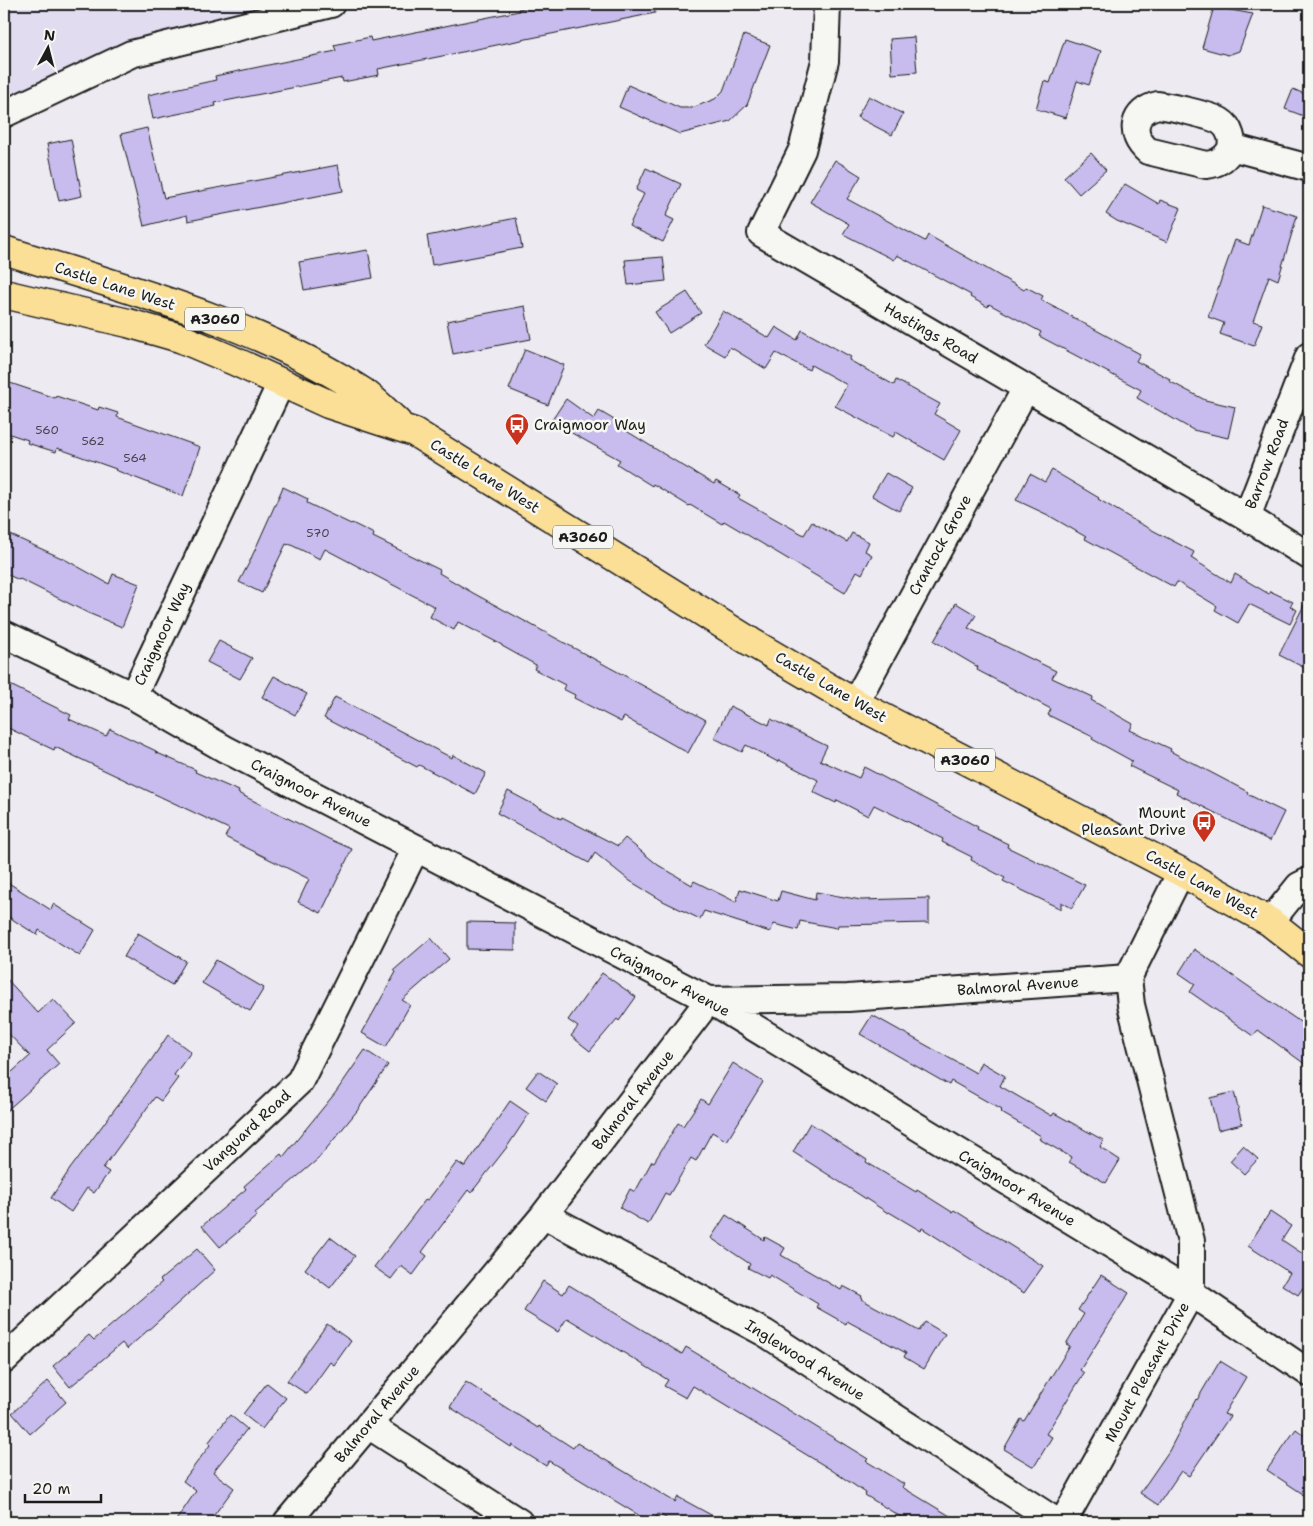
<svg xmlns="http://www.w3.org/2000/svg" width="1313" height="1526" font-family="'Shantell Sans',sans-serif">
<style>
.built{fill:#e2dcf0}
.building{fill:#c8bcee;stroke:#1c1c1c}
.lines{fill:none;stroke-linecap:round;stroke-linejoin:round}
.minor-casing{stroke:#1c1c1c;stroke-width:30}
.primary-casing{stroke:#1c1c1c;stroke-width:31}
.minor{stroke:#f6f6f2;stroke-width:26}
.primary{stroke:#fbdf96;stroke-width:28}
.labels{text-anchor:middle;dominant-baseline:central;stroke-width:5;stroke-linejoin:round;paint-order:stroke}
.number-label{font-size:12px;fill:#474450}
.shield{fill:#f6f6f2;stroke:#5d5d5c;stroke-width:1}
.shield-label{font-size:14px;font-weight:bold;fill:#1c1c1c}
.street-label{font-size:15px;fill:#1c1c1c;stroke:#f6f6f2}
.poi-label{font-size:15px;fill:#1c1c1c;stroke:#f6f6f2;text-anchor:start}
</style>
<rect width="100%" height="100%" fill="#edeaf1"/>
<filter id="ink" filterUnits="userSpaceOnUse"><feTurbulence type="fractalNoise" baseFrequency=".02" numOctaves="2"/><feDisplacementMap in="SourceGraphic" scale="10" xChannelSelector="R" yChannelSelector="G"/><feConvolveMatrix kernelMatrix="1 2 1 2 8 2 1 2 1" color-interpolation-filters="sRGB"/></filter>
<g filter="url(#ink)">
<!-- built -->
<path class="built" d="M 4,4 L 341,4 L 131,54 L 4,114 Z"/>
<!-- building -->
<path class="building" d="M 546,4 L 654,4 L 655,13 L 378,69 L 379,75 L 343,82 L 342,78 L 215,103 L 216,106 L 153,119 L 148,95 L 216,80 L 215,76 L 336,51 L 334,45 L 370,37 L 371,41 L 519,11 L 518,9 Z
M 1214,7 L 1253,14 L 1239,51 L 1228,55 L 1202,48 Z
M 744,35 L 770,45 L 747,105 L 730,121 L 680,134 L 619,107 L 628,85 L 680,108 L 692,108 L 715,99 L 723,91 Z
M 914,37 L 917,72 L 892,74 L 890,39 Z
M 1065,39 L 1101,51 L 1089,85 L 1077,81 L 1066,118 L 1036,109 L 1044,81 L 1050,83 Z
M 1293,89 L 1309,96 L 1309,118 L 1285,109 Z
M 869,96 L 903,114 L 892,135 L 857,117 Z
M 147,128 L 164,198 L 338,165 L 343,191 L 188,221 L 187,215 L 144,226 L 121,134 Z
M 71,139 L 82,196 L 59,201 L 47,144 Z
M 1091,153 L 1106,170 L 1079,194 L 1064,177 Z
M 835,160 L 861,176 L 847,199 L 925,241 L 928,235 L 1024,290 L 1026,287 L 1043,296 L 1041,300 L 1140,354 L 1136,361 L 1170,379 L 1169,381 L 1205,400 L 1235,407 L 1228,438 L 1193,430 L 1137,398 L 1141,390 L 1039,336 L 1041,332 L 989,304 L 988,307 L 970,297 L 971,295 L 897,255 L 894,260 L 843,234 L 849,224 L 810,202 Z
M 646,168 L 681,184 L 666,216 L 674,220 L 663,242 L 629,226 L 644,194 L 636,190 Z
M 1125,184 L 1159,204 L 1160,200 L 1181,208 L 1167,242 L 1117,221 L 1106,214 Z
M 1262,205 L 1297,216 L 1278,280 L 1269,276 L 1253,321 L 1262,324 L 1254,346 L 1220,334 L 1224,323 L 1208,317 L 1235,240 L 1249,245 Z
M 516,218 L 522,248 L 432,265 L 427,236 Z
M 368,250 L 373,278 L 304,290 L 299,262 Z
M 663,257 L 666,281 L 628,285 L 625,260 Z
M 687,292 L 701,313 L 669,333 L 655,312 Z
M 525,306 L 531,339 L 453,354 L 447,321 Z
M 723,311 L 769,338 L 776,327 L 797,340 L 802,330 L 851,357 L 849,360 L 894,385 L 896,380 L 940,404 L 934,414 L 961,430 L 944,460 L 896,432 L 893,437 L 835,406 L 847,385 L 811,365 L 809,370 L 776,353 L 766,369 L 730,347 L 725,356 L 704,344 Z
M 525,349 L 564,365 L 548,405 L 509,389 Z
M 4,381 L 55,398 L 56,396 L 98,410 L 99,407 L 118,413 L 117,417 L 200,447 L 183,496 L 115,470 L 116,469 L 57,448 L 56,452 L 27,443 L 28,440 L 4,432 Z
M 566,399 L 594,419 L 599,411 L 621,424 L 620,427 L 675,461 L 714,484 L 716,481 L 740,495 L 738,498 L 804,535 L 812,522 L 847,542 L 852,533 L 869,542 L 865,551 L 872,555 L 862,574 L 857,571 L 845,593 L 724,521 L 722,524 L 690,505 L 689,506 L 653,484 L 652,486 L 617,464 L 620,460 L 570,432 L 552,420 Z
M 1052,470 L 1099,498 L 1098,499 L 1137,522 L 1194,552 L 1191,558 L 1231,583 L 1235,574 L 1269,594 L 1270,591 L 1293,602 L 1290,606 L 1297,610 L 1290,624 L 1249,604 L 1238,623 L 1215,610 L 1217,606 L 1177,582 L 1174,587 L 1085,539 L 1086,537 L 1048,515 L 1016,500 L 1030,474 L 1045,482 Z
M 886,473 L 912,488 L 899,511 L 872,496 Z
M 283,487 L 308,499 L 307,503 L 351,524 L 352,523 L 374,534 L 373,537 L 440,570 L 439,573 L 473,593 L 706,720 L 688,753 L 624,717 L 621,722 L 574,698 L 575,695 L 563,689 L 565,685 L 534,669 L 536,665 L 502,646 L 502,645 L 458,622 L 454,630 L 430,617 L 435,607 L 325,549 L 320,559 L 289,544 L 288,545 L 286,544 L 262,593 L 239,582 L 249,563 Z
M 4,532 L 66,560 L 109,584 L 113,574 L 139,584 L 122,627 L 88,613 L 20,579 L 19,580 L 4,573 Z
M 1309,595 L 1309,654 L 1303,667 L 1279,655 Z
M 956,603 L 976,615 L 968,628 L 1056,671 L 1052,678 L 1093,697 L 1091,700 L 1133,724 L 1130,730 L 1171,749 L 1170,751 L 1248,792 L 1247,794 L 1284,812 L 1270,841 L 1176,793 L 1178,790 L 1129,766 L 1132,761 L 1092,739 L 1093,737 L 1048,715 L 1051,709 L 977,670 L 978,667 L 934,641 Z
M 219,641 L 252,658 L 240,679 L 207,662 Z
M 274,676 L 307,694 L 295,715 L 262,697 Z
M 4,682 L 71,715 L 69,719 L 106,736 L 110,729 L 156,751 L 155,752 L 196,770 L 195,772 L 239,791 L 238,793 L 329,839 L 352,849 L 321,913 L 298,902 L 309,879 L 225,837 L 229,829 L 55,747 L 54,750 L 4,726 Z
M 335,697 L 452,758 L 453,755 L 486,773 L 475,794 L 419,765 L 417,767 L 324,718 Z
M 730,706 L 769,725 L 771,719 L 827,746 L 820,760 L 859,778 L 864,767 L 978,827 L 977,829 L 1008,844 L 1007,847 L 1085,885 L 1072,908 L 1061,902 L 1061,909 L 1003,881 L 1005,878 L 971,860 L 972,857 L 942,842 L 943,839 L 874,805 L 868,816 L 837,800 L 836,803 L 813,792 L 818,780 L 779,760 L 778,762 L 746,745 L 742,752 L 714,738 Z
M 508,791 L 561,819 L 562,817 L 618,846 L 625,838 L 658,865 L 692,885 L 694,881 L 736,902 L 740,889 L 778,901 L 781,891 L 815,900 L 816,892 L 861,900 L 929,898 L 929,923 L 838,925 L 837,928 L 800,921 L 798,930 L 774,924 L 770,932 L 704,911 L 700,919 L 663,901 L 630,881 L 595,853 L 589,863 L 497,813 Z
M 4,880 L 51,910 L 53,904 L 95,930 L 80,956 L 39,930 L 37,935 L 4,914 Z
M 467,922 L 515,923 L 515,950 L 467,949 Z
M 138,933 L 186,961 L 172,985 L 124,957 Z
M 431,938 L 449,959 L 402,1000 L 410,1005 L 386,1047 L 362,1033 L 396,972 L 394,970 Z
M 1194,949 L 1309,1028 L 1309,1067 L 1258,1030 L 1253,1036 L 1190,992 L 1195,984 L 1179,973 Z
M 216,960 L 264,988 L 250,1011 L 202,983 Z
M 602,973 L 636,997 L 619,1021 L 617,1019 L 590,1051 L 571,1036 L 578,1027 L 568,1020 Z
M 4,976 L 38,1013 L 53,999 L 76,1023 L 47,1050 L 59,1064 L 4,1113 L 4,1079 L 30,1056 L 4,1029 Z
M 872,1015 L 976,1073 L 981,1062 L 1005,1076 L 1000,1086 L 1052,1116 L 1054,1113 L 1103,1140 L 1100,1147 L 1120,1160 L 1106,1183 L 1069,1162 L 1071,1157 L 1039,1139 L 1041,1136 L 1000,1112 L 1002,1110 L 951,1081 L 949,1085 L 860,1034 Z
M 168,1035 L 191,1052 L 174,1075 L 178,1078 L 161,1101 L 155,1097 L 103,1168 L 109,1172 L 94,1193 L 87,1188 L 71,1212 L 51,1198 L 70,1169 L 152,1059 Z
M 365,1050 L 388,1065 L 357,1111 L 318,1159 L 255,1213 L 257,1216 L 220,1247 L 202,1226 L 246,1189 L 244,1186 L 281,1154 L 283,1157 L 336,1092 Z
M 733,1063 L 763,1082 L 727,1141 L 712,1132 L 696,1161 L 691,1158 L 669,1195 L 665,1193 L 648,1224 L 620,1208 L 630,1189 L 635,1192 L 652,1161 L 654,1162 L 678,1123 L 683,1126 L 701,1099 L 708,1104 Z
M 538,1071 L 557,1084 L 546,1101 L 526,1087 Z
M 1234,1092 L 1242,1124 L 1218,1130 L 1210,1098 Z
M 510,1101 L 529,1114 L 507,1147 L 471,1193 L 468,1190 L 422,1252 L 427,1256 L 413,1275 L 401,1266 L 391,1279 L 374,1267 L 426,1199 L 428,1200 L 457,1162 L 465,1167 Z
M 810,1123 L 867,1160 L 866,1162 L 916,1192 L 917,1190 L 952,1212 L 954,1210 L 1043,1266 L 1024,1293 L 922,1228 L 921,1231 L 889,1212 L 888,1213 L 793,1152 Z
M 1243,1146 L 1258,1159 L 1244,1174 L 1230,1161 Z
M 1270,1212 L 1291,1226 L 1282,1240 L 1303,1254 L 1309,1245 L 1309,1285 L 1306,1283 L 1298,1295 L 1282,1285 L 1290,1273 L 1248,1246 Z
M 726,1215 L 764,1240 L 765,1237 L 785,1248 L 781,1255 L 841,1290 L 843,1286 L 862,1296 L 861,1299 L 919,1331 L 925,1322 L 945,1334 L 924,1369 L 904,1357 L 906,1353 L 847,1321 L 846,1324 L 816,1307 L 818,1304 L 770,1275 L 768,1278 L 748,1268 L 750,1264 L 711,1238 Z
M 330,1237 L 355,1256 L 330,1288 L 305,1269 Z
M 197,1249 L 215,1270 L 127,1349 L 122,1343 L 70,1387 L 53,1366 L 89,1335 L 94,1340 L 162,1282 L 160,1280 Z
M 1101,1275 L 1129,1293 L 1080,1370 L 1084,1373 L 1046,1434 L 1052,1437 L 1034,1467 L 1004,1449 L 1021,1419 L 1024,1421 L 1070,1346 L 1066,1344 L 1084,1314 L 1078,1310 Z
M 543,1281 L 563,1294 L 569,1285 L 682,1354 L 686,1347 L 704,1358 L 868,1459 L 866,1461 L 904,1484 L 902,1487 L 960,1522 L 909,1522 L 865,1495 L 866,1493 L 830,1469 L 693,1386 L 686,1398 L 664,1386 L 668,1380 L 567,1318 L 558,1332 L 524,1311 Z
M 327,1324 L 351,1341 L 334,1365 L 330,1362 L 307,1394 L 287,1381 Z
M 1220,1361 L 1246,1377 L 1224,1414 L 1230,1416 L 1189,1476 L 1181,1471 L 1158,1505 L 1140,1493 L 1169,1451 L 1196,1399 L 1197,1400 Z
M 48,1381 L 66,1402 L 30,1434 L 12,1413 Z
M 466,1382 L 538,1428 L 539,1426 L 573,1448 L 577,1443 L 675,1502 L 678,1497 L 724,1522 L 664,1522 L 666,1518 L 658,1514 L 654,1522 L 650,1522 L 549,1461 L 546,1466 L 512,1445 L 511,1447 L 450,1407 Z
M 267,1383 L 286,1398 L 262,1429 L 243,1414 Z
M 230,1415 L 247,1429 L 213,1472 L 234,1488 L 209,1522 L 175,1522 L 196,1491 L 183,1481 L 210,1445 L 208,1443 Z
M 1296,1429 L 1309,1439 L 1309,1498 L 1267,1470 Z"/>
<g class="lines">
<!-- minor casing -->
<g class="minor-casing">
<path id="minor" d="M 827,4 L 825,61 L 802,150 L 761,233 L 1247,517 L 1309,556
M 1158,105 C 1171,107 1210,115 1220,121 C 1230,127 1235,142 1229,152 C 1223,161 1215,164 1206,165 L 1148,151 C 1128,134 1133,111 1158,105 Z
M 4,114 L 131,54 L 331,4
M 1231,147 L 1309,168
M 1247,517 L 1309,356
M 4,634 L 133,696 L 225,749 L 709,1000 L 1191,1293 L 1309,1373
M 133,696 L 281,383
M 855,703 L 1026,388
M 1270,922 L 1299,886 L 1309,881
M 544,1215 L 765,1333 L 1057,1522
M 4,1360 L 300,1081 L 416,848
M 368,1425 L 519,1522
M 287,1522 L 544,1215 L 709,1000 L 848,998 L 1128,978
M 1063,1522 L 1191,1293 L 1191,1241 L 1131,1005 L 1128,978 L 1181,872"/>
</g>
<!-- primary casing -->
<g class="primary-casing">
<path id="primary" d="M 4,250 C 126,289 254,321 363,392 C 375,400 386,412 397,422
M 4,294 L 128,323 L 180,338 L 232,360 L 328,404 L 414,432 L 751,642 L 855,703 L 1181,872 L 1270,922 L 1309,953"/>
</g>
<!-- minor -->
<use href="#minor" class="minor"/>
<!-- primary -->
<use href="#primary" class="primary"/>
</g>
</g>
<!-- icons -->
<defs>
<g id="bus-pin" transform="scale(1.25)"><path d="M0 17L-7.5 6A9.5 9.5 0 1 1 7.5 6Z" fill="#c8321e" stroke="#f6f6f2"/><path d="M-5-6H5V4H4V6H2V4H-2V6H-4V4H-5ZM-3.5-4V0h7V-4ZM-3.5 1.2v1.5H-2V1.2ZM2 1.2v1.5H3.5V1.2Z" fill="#fff"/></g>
</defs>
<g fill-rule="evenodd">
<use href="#bus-pin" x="517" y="425"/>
<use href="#bus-pin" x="1204" y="822"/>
</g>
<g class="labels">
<!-- number labels -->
<g class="number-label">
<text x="47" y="430">560</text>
<text x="93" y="441">562</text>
<text x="135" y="458">564</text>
<text x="318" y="533">570</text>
</g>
<!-- shield labels -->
<g class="shield">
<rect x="185" y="307.5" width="60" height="23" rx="4"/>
<rect x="553" y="525.5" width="60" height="23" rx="4"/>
<rect x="935" y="748.5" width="60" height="23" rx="4"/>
</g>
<g class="shield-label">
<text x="215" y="319">A3060</text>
<text x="583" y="537">A3060</text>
<text x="965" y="760">A3060</text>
</g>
<!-- street labels -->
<g class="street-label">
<text transform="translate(115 286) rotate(18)">Castle Lane West</text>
<text transform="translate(931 333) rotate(30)">Hastings Road</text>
<text transform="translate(1267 464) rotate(-69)">Barrow Road</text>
<text transform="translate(485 476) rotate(32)">Castle Lane West</text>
<text transform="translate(940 545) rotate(-61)">Crantock Grove</text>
<text transform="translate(162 634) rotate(-65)">Craigmoor Way</text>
<text transform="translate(831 687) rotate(30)">Castle Lane West</text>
<text transform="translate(311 793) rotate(27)">Craigmoor Avenue</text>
<text transform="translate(1202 884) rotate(29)">Castle Lane West</text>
<text transform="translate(670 981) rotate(28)">Craigmoor Avenue</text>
<text transform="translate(1018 986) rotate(-4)">Balmoral Avenue</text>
<text transform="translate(633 1100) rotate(-52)">Balmoral Avenue</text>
<text transform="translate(247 1131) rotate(-43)">Vanguard Road</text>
<text transform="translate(1017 1188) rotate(31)">Craigmoor Avenue</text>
<text transform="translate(805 1360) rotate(32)">Inglewood Avenue</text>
<text transform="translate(1147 1372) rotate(-61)">Mount Pleasant Drive</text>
<text transform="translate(377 1414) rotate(-50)">Balmoral Avenue</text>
</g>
<!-- poi labels -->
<g class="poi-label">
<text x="534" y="425">Craigmoor Way</text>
<text x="1186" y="813" text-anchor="end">Mount<tspan x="1186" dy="17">Pleasant Drive</tspan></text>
</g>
</g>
<!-- margin -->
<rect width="1313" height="1526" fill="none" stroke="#f6f6f2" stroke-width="20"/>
<rect x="10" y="10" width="1293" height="1506" fill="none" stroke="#1c1c1c" stroke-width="2" filter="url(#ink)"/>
<!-- north arrow -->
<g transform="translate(48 48) rotate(7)" stroke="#f6f6f2" stroke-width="4" paint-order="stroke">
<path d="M0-4L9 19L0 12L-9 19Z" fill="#1c1c1c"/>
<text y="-8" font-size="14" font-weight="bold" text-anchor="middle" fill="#1c1c1c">N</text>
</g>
<!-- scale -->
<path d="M25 1494v8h76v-8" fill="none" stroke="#1c1c1c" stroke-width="2.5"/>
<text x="32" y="1494" font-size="15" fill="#1c1c1c" stroke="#f6f6f2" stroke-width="4" paint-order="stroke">20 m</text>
</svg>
